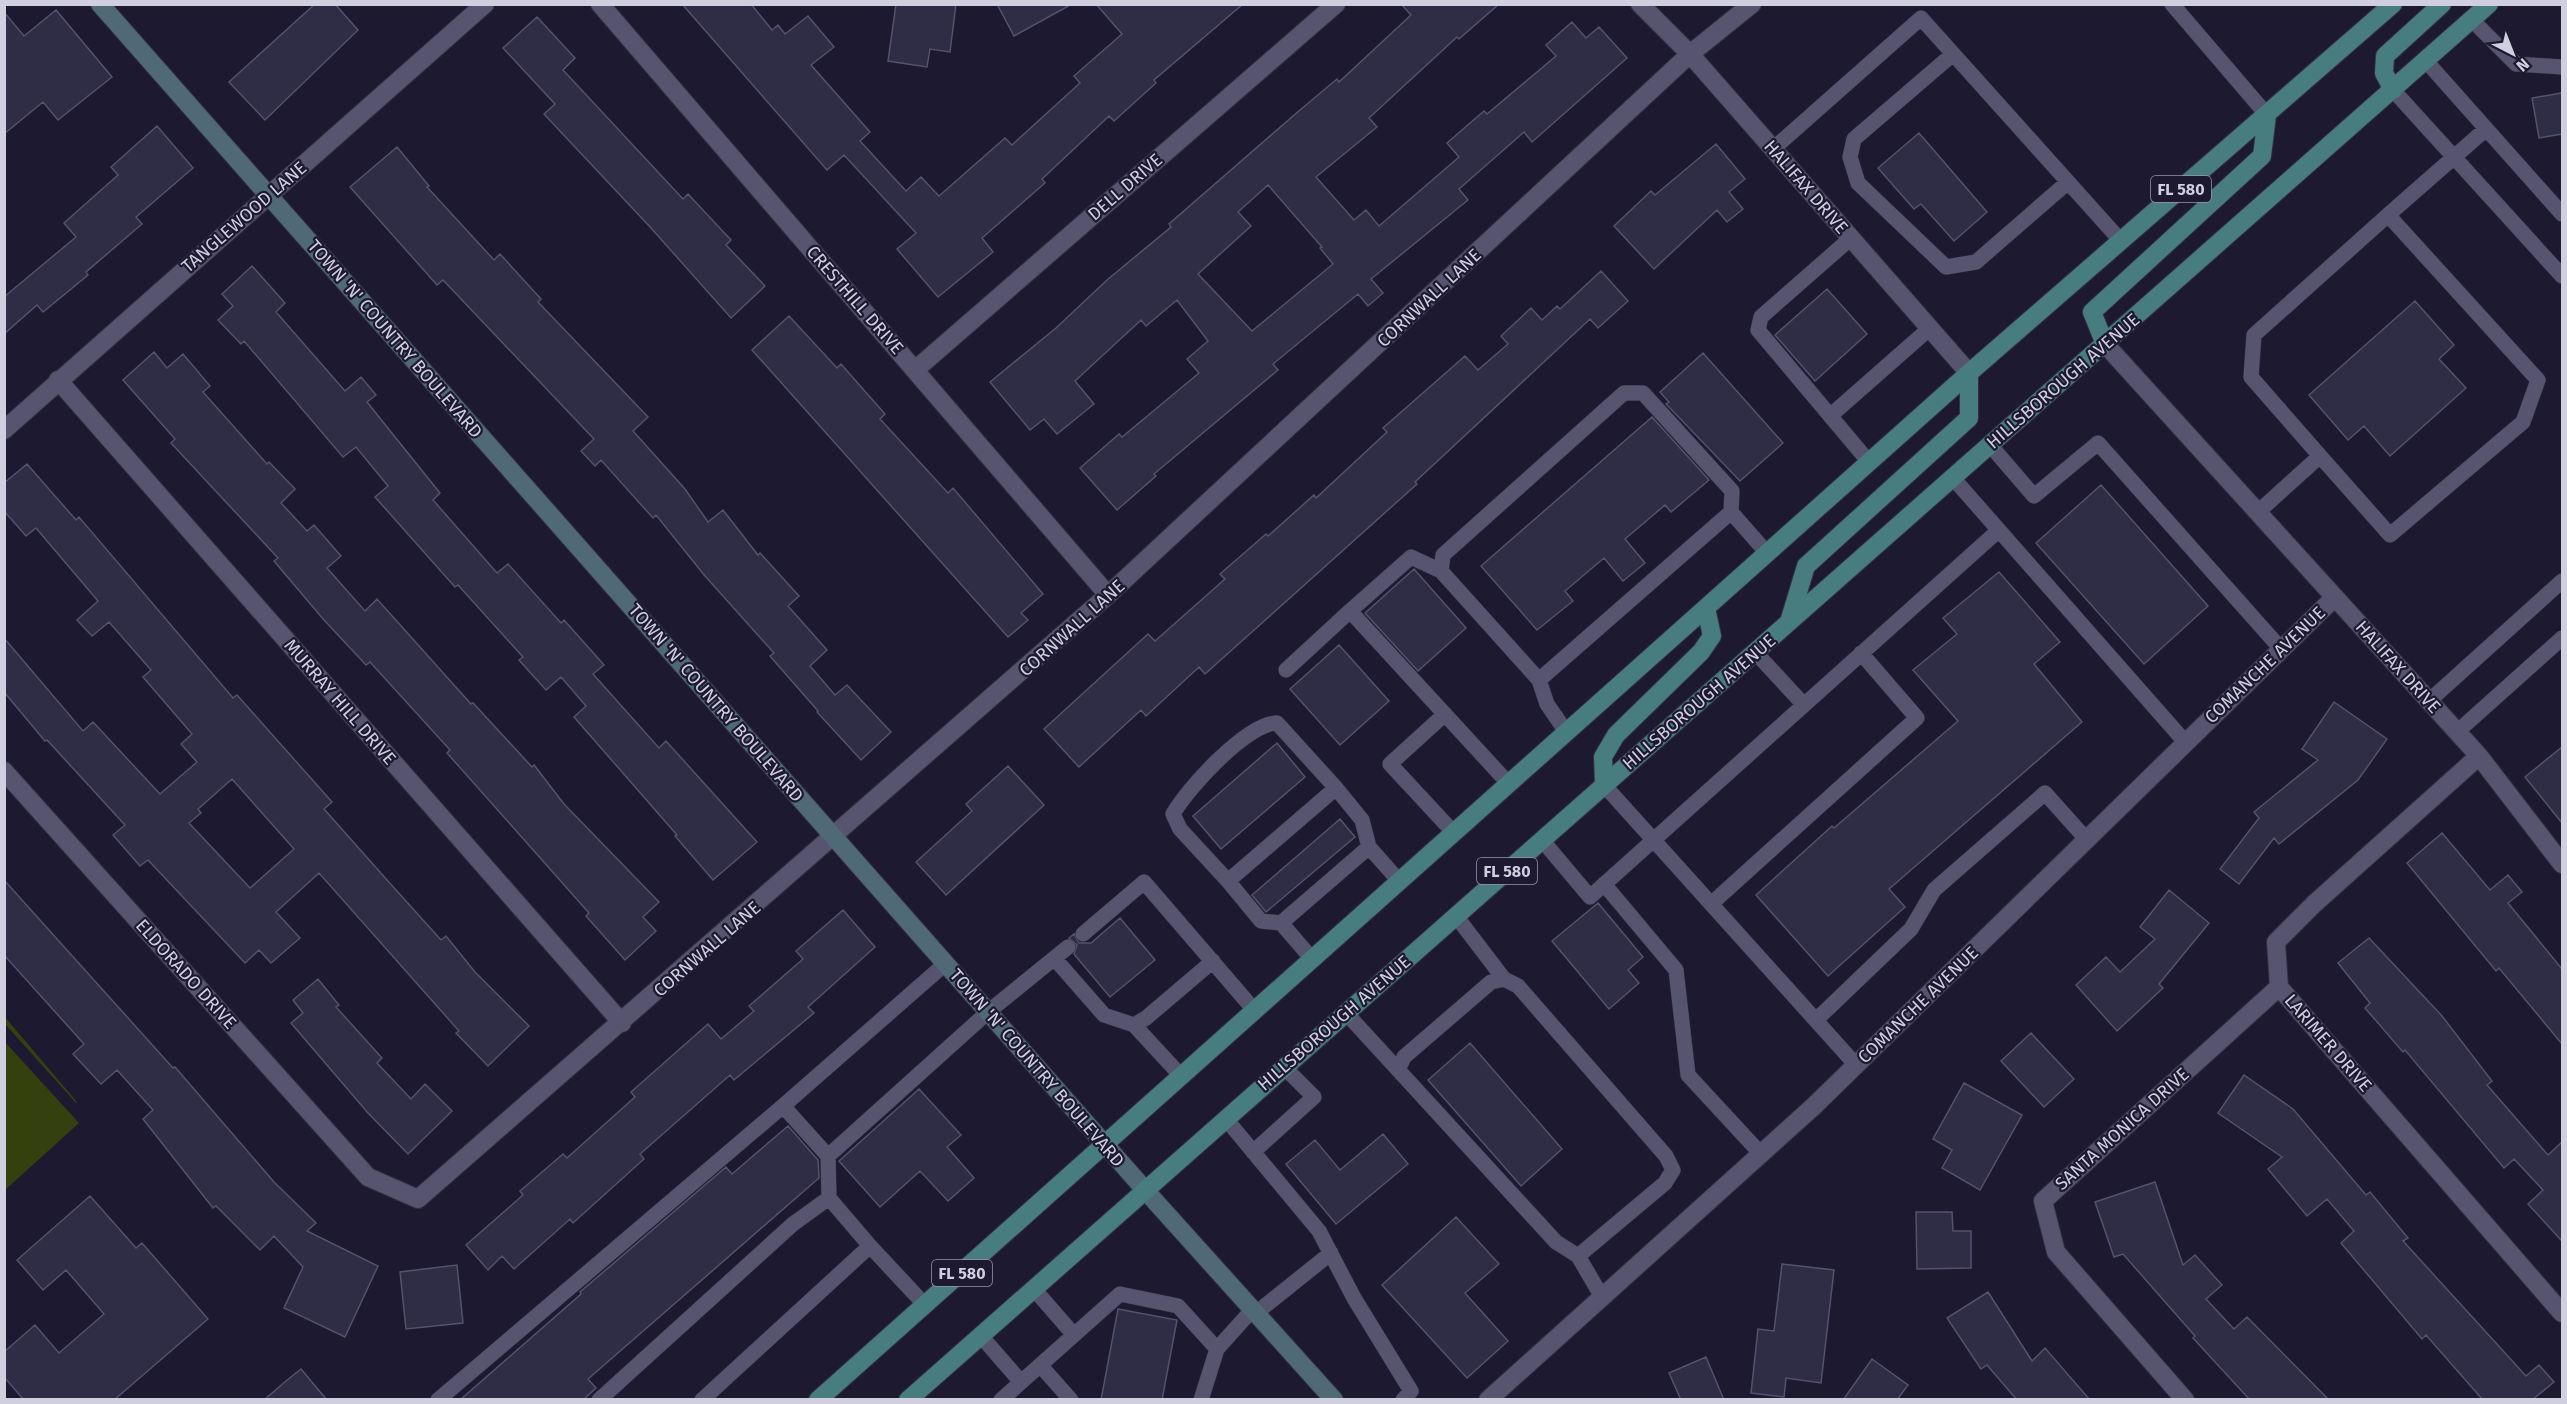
<svg xmlns="http://www.w3.org/2000/svg" width="2567" height="1404" font-family="'Fira Sans',sans-serif">
<style>
.green{fill:#34410f}
.building{fill:#2f2c45;stroke:#54526d;stroke-width:1.5;fill-rule:evenodd}
.lines{fill:none;stroke-linecap:round;stroke-linejoin:round}
.lane-casing{stroke:#333143;stroke-width:16}
.street-casing{stroke:#333143;stroke-width:20}
.secondary-casing{stroke:#333143;stroke-width:20}
.primary-casing{stroke:#333143;stroke-width:20}
.lane{stroke:#56546f;stroke-width:15}
.street{stroke:#56546f;stroke-width:18}
.secondary{stroke:#4f6977;stroke-width:18}
.primary{stroke:#487d7f;stroke-width:18}
.labels{text-anchor:middle;dominant-baseline:central;stroke-width:4.5;stroke-linejoin:round;paint-order:stroke}
.shield{fill:#1c1930;stroke:#9a98aa;stroke-width:1.5}
.shield-label{font-size:16px;font-weight:bold;fill:#d0cfdf}
.street-label{font-size:18px;fill:#d0cfdf;stroke:#1c1930}
</style>
<rect width="100%" height="100%" fill="#1c1930"/>
<!-- green -->
<path class="green" d="M 4,1016 L 77,1102 L 76,1103 L 5,1024 Z
M 4,1041 L 79,1123 L 5,1190 L 4,1190 Z"/>
<!-- building -->
<path class="building" d="M 315,4 L 335,4 L 358,30 L 265,120 L 229,82 Z
M 682,4 L 751,4 L 772,30 L 778,25 L 785,34 L 808,16 L 834,47 L 811,65 L 870,132 L 860,141 L 906,191 L 921,177 L 939,196 L 1005,138 L 1012,145 L 1080,83 L 1074,76 L 1122,34 L 1096,4 L 1243,4 L 1154,80 L 1156,83 L 1114,121 L 1109,116 L 1042,179 L 1045,183 L 982,238 L 993,252 L 938,297 L 897,249 L 916,233 L 844,155 L 827,170 Z
M 896,4 L 956,4 L 950,52 L 930,49 L 927,67 L 888,61 Z
M 997,4 L 1072,4 L 1014,36 Z
M 1401,4 L 1499,4 L 1459,39 L 1457,37 L 1369,118 L 1377,127 L 1316,177 L 1354,220 L 1366,210 L 1379,226 L 1459,157 L 1447,143 L 1484,111 L 1487,114 L 1556,56 L 1546,45 L 1572,22 L 1586,38 L 1599,27 L 1627,58 L 1532,142 L 1524,132 L 1459,189 L 1468,200 L 1371,279 L 1383,293 L 1368,306 L 1358,294 L 1273,364 L 1278,370 L 1154,474 L 1156,476 L 1117,510 L 1080,468 L 1119,434 L 1122,437 L 1199,373 L 1187,359 L 1208,341 L 1177,300 L 1146,326 L 1141,320 L 1075,381 L 1094,404 L 1057,434 L 1044,419 L 1030,430 L 990,382 L 1056,328 L 1107,280 L 1171,227 L 1169,224 L 1300,110 L 1337,79 L 1339,82 L 1411,15 ZM 1268,185 L 1322,247 L 1320,248 L 1333,264 L 1252,331 L 1198,274 L 1251,226 L 1238,212 Z
M 56,10 L 112,77 L 58,120 L 43,102 L 4,134 L 4,12 L 24,36 Z
M 537,17 L 575,58 L 563,70 L 683,199 L 688,194 L 731,240 L 726,245 L 765,286 L 731,318 L 651,228 L 544,114 L 555,104 L 503,48 Z
M 2562,93 L 2562,134 L 2539,138 L 2532,98 Z
M 157,126 L 193,168 L 136,217 L 142,224 L 86,272 L 88,275 L 43,312 L 37,305 L 4,334 L 4,297 L 76,237 L 64,223 L 118,175 L 111,167 Z
M 1919,133 L 1987,212 L 1954,241 L 1921,204 L 1914,209 L 1878,168 Z
M 1716,144 L 1745,179 L 1729,192 L 1743,209 L 1727,222 L 1717,210 L 1654,269 L 1614,226 L 1651,191 L 1655,195 Z
M 397,147 L 429,186 L 427,187 L 494,260 L 500,254 L 541,299 L 538,302 L 648,417 L 633,431 L 685,489 L 708,522 L 723,510 L 758,555 L 760,553 L 799,596 L 788,606 L 827,650 L 810,666 L 835,695 L 847,685 L 891,732 L 861,760 L 817,712 L 818,711 L 770,656 L 774,653 L 705,576 L 656,515 L 653,518 L 601,460 L 595,466 L 581,451 L 594,439 L 443,280 L 437,285 L 350,187 Z
M 252,266 L 285,303 L 276,312 L 345,391 L 361,377 L 376,395 L 367,402 L 440,493 L 433,500 L 497,573 L 508,564 L 561,623 L 564,620 L 604,665 L 593,674 L 659,748 L 666,741 L 757,842 L 713,880 L 675,836 L 677,835 L 574,717 L 586,706 L 561,677 L 546,690 L 519,660 L 523,657 L 458,585 L 455,587 L 375,497 L 388,486 L 356,447 L 343,457 L 244,341 L 241,344 L 218,320 L 233,306 L 222,294 Z
M 1601,271 L 1628,301 L 1598,328 L 1590,319 L 1415,482 L 1417,484 L 1205,674 L 1199,667 L 1146,716 L 1141,710 L 1079,767 L 1044,729 L 1148,634 L 1155,641 L 1225,579 L 1220,574 L 1266,534 L 1268,536 L 1314,495 L 1316,498 L 1387,432 L 1383,428 L 1465,356 L 1478,370 L 1508,344 L 1501,336 L 1531,308 L 1542,320 L 1557,306 L 1560,309 Z
M 1827,289 L 1867,334 L 1815,381 L 1775,335 Z
M 2415,301 L 2454,345 L 2439,359 L 2466,388 L 2390,456 L 2364,426 L 2348,440 L 2309,395 Z
M 789,316 L 837,368 L 841,364 L 885,414 L 880,419 L 948,493 L 953,488 L 1043,594 L 1021,613 L 1028,620 L 1008,637 L 752,350 Z
M 154,352 L 167,368 L 183,354 L 210,386 L 203,392 L 267,464 L 269,462 L 295,489 L 281,503 L 307,531 L 314,525 L 341,556 L 327,568 L 365,611 L 377,599 L 471,704 L 473,703 L 532,767 L 534,765 L 564,804 L 659,902 L 643,917 L 656,931 L 625,960 L 586,916 L 589,913 L 447,753 L 450,750 L 370,662 L 366,665 L 324,620 L 274,561 L 278,558 L 171,443 L 175,439 L 123,380 Z
M 1703,353 L 1783,443 L 1740,481 L 1666,404 L 1669,402 L 1660,392 Z
M 1652,417 L 1709,480 L 1671,512 L 1665,505 L 1625,539 L 1645,563 L 1623,581 L 1604,558 L 1565,591 L 1573,601 L 1537,630 L 1481,566 Z
M 27,464 L 76,520 L 79,517 L 233,698 L 237,695 L 332,802 L 324,809 L 387,880 L 441,940 L 446,936 L 475,972 L 529,1026 L 488,1066 L 456,1033 L 459,1031 L 319,873 L 276,912 L 300,938 L 271,963 L 259,950 L 245,963 L 148,860 L 140,866 L 113,835 L 125,825 L 47,740 L 45,741 L 4,692 L 4,638 L 83,731 L 93,722 L 160,794 L 197,762 L 181,744 L 192,734 L 143,677 L 151,670 L 109,622 L 92,636 L 77,620 L 98,601 L 36,528 L 26,536 L 4,511 L 4,483 ZM 232,779 L 294,849 L 250,888 L 189,823 L 201,813 L 198,809 Z
M 2101,485 L 2208,606 L 2144,664 L 2036,543 Z
M 1414,569 L 1466,628 L 1418,671 L 1365,613 Z
M 1999,572 L 2060,642 L 2034,664 L 2082,722 L 1889,889 L 1905,907 L 1828,976 L 1756,895 L 1832,826 L 1834,828 L 1958,721 L 1913,670 L 1957,634 L 1943,618 Z
M 1339,645 L 1389,701 L 1340,745 L 1290,689 Z
M 2334,702 L 2387,739 L 2358,780 L 2279,844 L 2274,838 L 2239,884 L 2220,869 L 2259,818 L 2254,812 L 2318,760 L 2302,749 Z
M 1277,743 L 1305,777 L 1221,849 L 1193,816 Z
M 2562,747 L 2562,823 L 2525,777 Z
M 1008,766 L 1044,805 L 946,895 L 916,862 L 972,811 L 966,804 Z
M 1340,819 L 1355,837 L 1266,912 L 1252,895 Z
M 2442,833 L 2490,890 L 2508,875 L 2522,892 L 2508,903 L 2562,969 L 2562,1044 L 2499,968 L 2496,971 L 2407,863 Z
M 4,880 L 173,1068 L 175,1067 L 274,1182 L 316,1223 L 307,1231 L 378,1266 L 345,1337 L 284,1308 L 303,1267 L 274,1236 L 260,1250 L 216,1206 L 213,1208 L 143,1119 L 153,1110 L 117,1070 L 101,1084 L 73,1054 L 84,1044 L 4,955 Z
M 2169,890 L 2209,923 L 2159,984 L 2163,988 L 2117,1031 L 2076,985 L 2106,957 L 2120,972 L 2155,939 L 2140,927 Z
M 1598,903 L 1643,957 L 1628,970 L 1639,983 L 1609,1009 L 1552,941 Z
M 843,910 L 875,947 L 808,1007 L 814,1013 L 734,1080 L 730,1075 L 640,1154 L 644,1159 L 573,1223 L 570,1219 L 514,1269 L 502,1256 L 488,1270 L 466,1245 L 523,1195 L 520,1191 L 563,1154 L 567,1158 L 635,1097 L 631,1092 L 708,1024 L 721,1039 L 754,1011 L 749,1006 L 803,959 L 796,951 Z
M 1120,918 L 1155,960 L 1110,997 L 1074,954 L 1077,945 L 1069,938 L 1074,934 L 1079,943 L 1091,943 Z
M 2369,938 L 2442,1016 L 2492,1081 L 2487,1085 L 2548,1155 L 2562,1142 L 2562,1241 L 2528,1204 L 2543,1190 L 2514,1159 L 2504,1168 L 2405,1050 L 2403,1052 L 2365,1008 L 2370,1003 L 2338,963 Z
M 318,979 L 339,1005 L 336,1007 L 382,1058 L 377,1063 L 411,1099 L 425,1084 L 452,1111 L 408,1154 L 368,1113 L 291,1023 L 303,1013 L 293,1000 Z
M 2031,1033 L 2074,1079 L 2044,1107 L 2001,1061 Z
M 1470,1043 L 1562,1149 L 1521,1186 L 1428,1080 Z
M 2244,1075 L 2293,1109 L 2366,1195 L 2370,1192 L 2408,1238 L 2403,1241 L 2526,1376 L 2539,1365 L 2554,1382 L 2532,1400 L 2483,1400 L 2426,1335 L 2422,1339 L 2341,1243 L 2354,1231 L 2327,1199 L 2307,1216 L 2268,1169 L 2282,1157 L 2218,1113 Z
M 1964,1083 L 2022,1115 L 1980,1190 L 1942,1168 L 1952,1150 L 1933,1139 Z
M 919,1089 L 961,1135 L 947,1147 L 974,1178 L 948,1201 L 920,1171 L 880,1207 L 839,1161 Z
M 788,1126 L 818,1160 L 819,1178 L 588,1379 L 596,1388 L 583,1400 L 460,1400 L 581,1294 L 580,1292 L 726,1167 L 732,1174 Z
M 1383,1134 L 1408,1164 L 1336,1224 L 1286,1164 L 1315,1140 L 1340,1170 Z
M 2155,1182 L 2183,1265 L 2195,1255 L 2222,1285 L 2206,1299 L 2234,1329 L 2247,1317 L 2329,1400 L 2250,1400 L 2193,1338 L 2195,1336 L 2123,1254 L 2114,1257 L 2095,1202 Z
M 90,1196 L 136,1248 L 142,1243 L 208,1319 L 114,1400 L 24,1400 L 4,1377 L 4,1352 L 35,1325 L 59,1353 L 104,1314 L 66,1270 L 43,1290 L 17,1260 Z
M 1916,1212 L 1952,1212 L 1953,1231 L 1971,1231 L 1971,1268 L 1917,1269 Z
M 1456,1217 L 1499,1264 L 1465,1293 L 1508,1341 L 1467,1378 L 1382,1285 Z
M 1782,1264 L 1834,1270 L 1821,1383 L 1786,1378 L 1784,1397 L 1751,1393 L 1758,1329 L 1774,1331 Z
M 457,1265 L 463,1323 L 406,1329 L 400,1272 Z
M 1988,1292 L 2032,1361 L 2045,1348 L 2090,1400 L 2017,1400 L 1987,1365 L 1981,1369 L 1947,1318 Z
M 1118,1309 L 1177,1320 L 1162,1400 L 1101,1400 Z
M 1706,1357 L 1724,1400 L 1681,1400 L 1669,1373 Z
M 1872,1359 L 1908,1385 L 1897,1400 L 1843,1400 Z
M 301,1369 L 327,1400 L 264,1400 L 286,1381 Z"/>
<g class="lines">
<!-- lane casing -->
<g class="lane-casing">
<path id="lane" d="M 2172,4 L 2267,115
M 2472,20 L 2516,64 L 2562,67
M 1953,54 L 1854,139 L 1850,157 L 1858,183 L 1946,267 L 1976,262 L 2068,182
M 2426,61 L 2562,214
M 2393,90 L 2562,276
M 1773,149 L 1921,18 L 2121,241
M 2388,215 L 2486,129
M 1851,238 L 1761,317 L 1758,330 L 1869,462
M 1830,416 L 1930,328
M 1990,445 L 2034,496 L 2098,443 L 2282,650
M 1953,478 L 2186,743
M 2258,512 L 2320,456 L 2390,535 L 2523,422 L 2538,380 L 2388,215 L 2254,335 L 2251,377 L 2320,456
M 1441,571 L 1411,557 L 1350,611 L 1509,784
M 1755,652 L 1804,705
M 1286,670 L 1350,611
M 1539,680 L 1441,571 L 1443,555 L 1624,393 L 1643,393 L 1732,491 L 1731,512
M 2429,701 L 2562,581
M 1445,714 L 1390,764 L 1454,833
M 2457,732 L 2562,638
M 1567,733 L 1547,704 L 1539,680 L 1731,512 L 1767,553
M 1604,785 L 1856,1065
M 1542,840 L 1590,897 L 1999,530
M 1228,881 L 1180,829 L 1173,814 C 1187,789 1247,723 1277,723 L 1336,788
M 1604,884 L 1676,970 L 1688,1075 L 1761,1154
M 1711,904 L 1917,718 L 1861,653
M 1281,923 L 1261,921 L 1228,881 L 1336,788 L 1362,820 L 1369,847
M 1083,934 L 1144,882 L 1255,1011
M 1055,959 L 1104,1015 L 1134,1025 L 1146,1018 L 1213,961
M 1313,960 L 1281,923 L 1369,847 L 1400,882
M 1346,1013 L 1556,1242 L 1578,1256 L 1665,1183 L 1673,1170 L 1666,1156 L 1518,986 L 1504,979 L 1456,916
M 1816,1020 L 1911,929 L 1934,890 L 2045,793 L 2087,840
M 1134,1025 L 1182,1077
M 1399,1068 L 1404,1057 L 1491,982 L 1504,979
M 783,1106 L 828,1156
M 1226,1119 L 1319,1231 L 1354,1298 L 1411,1391 L 1403,1400
M 1253,1152 L 1314,1097 L 1284,1067
M 870,1246 L 829,1198 L 828,1156 L 988,1012 L 1068,947
M 1578,1256 L 1602,1297
M 1034,1289 L 1074,1335
M 1256,1313 L 1331,1253
M 981,1336 L 1021,1382
M 1217,1349 L 1253,1309
M 1040,1365 L 1071,1400
M 438,1400 L 783,1106 L 945,964
M 599,1400 L 793,1224 L 829,1198
M 702,1400 L 870,1246 L 925,1305
M 1001,1400 L 1120,1294 L 1178,1306 L 1217,1349 L 1201,1400"/>
</g>
<!-- street casing -->
<g class="street-casing">
<path id="street" d="M 600,4 L 1108,595
M 1640,4 L 1690,54 L 1969,373
M 2105,344 L 2479,756 L 2562,864
M 915,370 L 1336,4
M 58,380 L 622,1023
M 4,430 L 485,4
M 2479,756 L 2314,904 L 2276,942 L 2279,987 L 2562,1313
M 4,771 L 368,1177 L 418,1199 L 1108,595 L 1690,54 L 1752,4
M 1488,1400 L 1814,1106 L 2335,597
M 2185,1400 L 2056,1252 L 2043,1201 L 2279,987"/>
</g>
<!-- secondary casing -->
<g class="secondary-casing">
<path id="secondary" d="M 100,4 L 1145,1190 L 1334,1400"/>
</g>
<!-- primary casing -->
<g class="primary-casing">
<path id="primary" d="M 2393,90 L 2384,73 L 2385,56 L 2442,4
M 2105,344 L 2092,312 L 2262,156 L 2267,115
M 1789,622 L 1806,566 L 1969,418 L 1969,373
M 1604,785 L 1603,757 L 1616,735 L 1701,652 L 1712,636 L 1706,608
M 818,1400 L 1969,373 L 2393,4
M 908,1400 L 2489,4"/>
</g>
<!-- lane -->
<use href="#lane" class="lane"/>
<!-- street -->
<use href="#street" class="street"/>
<!-- secondary -->
<use href="#secondary" class="secondary"/>
<!-- primary -->
<use href="#primary" class="primary"/>
</g>
<g class="labels">
<!-- shield labels -->
<g class="shield">
<rect x="2151" y="176" width="60" height="26" rx="4.5"/>
<rect x="1477" y="858" width="60" height="26" rx="4.5"/>
<rect x="932" y="1260" width="60" height="26" rx="4.5"/>
</g>
<g class="shield-label">
<text x="2181" y="189">FL 580</text>
<text x="1507" y="871">FL 580</text>
<text x="962" y="1273">FL 580</text>
</g>
<!-- street labels -->
<g class="street-label">
<text transform="translate(1125 187) rotate(-41)">DELL DRIVE</text>
<text transform="translate(1806 187) rotate(49)">HALIFAX DRIVE</text>
<text transform="translate(244 217) rotate(-41)">TANGLEWOOD LANE</text>
<text transform="translate(1429 298) rotate(-43)">CORNWALL LANE</text>
<text transform="translate(855 300) rotate(49)">CRESTHILL DRIVE</text>
<text transform="translate(395 339) rotate(49)">TOWN 'N' COUNTRY BOULEVARD</text>
<text transform="translate(2063 381) rotate(-41)">HILLSBOROUGH AVENUE</text>
<text transform="translate(1072 628) rotate(-42)">CORNWALL LANE</text>
<text transform="translate(2265 665) rotate(-44)">COMANCHE AVENUE</text>
<text transform="translate(2398 667) rotate(48)">HALIFAX DRIVE</text>
<text transform="translate(340 702) rotate(49)">MURRAY HILL DRIVE</text>
<text transform="translate(1699 702) rotate(-41)">HILLSBOROUGH AVENUE</text>
<text transform="translate(716 703) rotate(49)">TOWN 'N' COUNTRY BOULEVARD</text>
<text transform="translate(707 949) rotate(-41)">CORNWALL LANE</text>
<text transform="translate(186 974) rotate(48)">ELDORADO DRIVE</text>
<text transform="translate(1918 1005) rotate(-44)">COMANCHE AVENUE</text>
<text transform="translate(1334 1023) rotate(-41)">HILLSBOROUGH AVENUE</text>
<text transform="translate(2328 1043) rotate(49)">LARIMER DRIVE</text>
<text transform="translate(1037 1068) rotate(49)">TOWN 'N' COUNTRY BOULEVARD</text>
<text transform="translate(2122 1129) rotate(-42)">SANTA MONICA DRIVE</text>
</g>
</g>
<!-- border -->
<rect width="2567" height="1404" fill="none" stroke="#d0cfdf" stroke-width="12"/>
<!-- north arrow -->
<g transform="translate(2513 54) rotate(138)" stroke="#1c1930" stroke-width="4.5" paint-order="stroke">
<path d="M0-4.5L10 22L0 15L-10 22Z" fill="#d0cfdf"/>
<text y="-9" font-size="16" font-weight="bold" text-anchor="middle" fill="#d0cfdf">N</text>
</g>
</svg>
